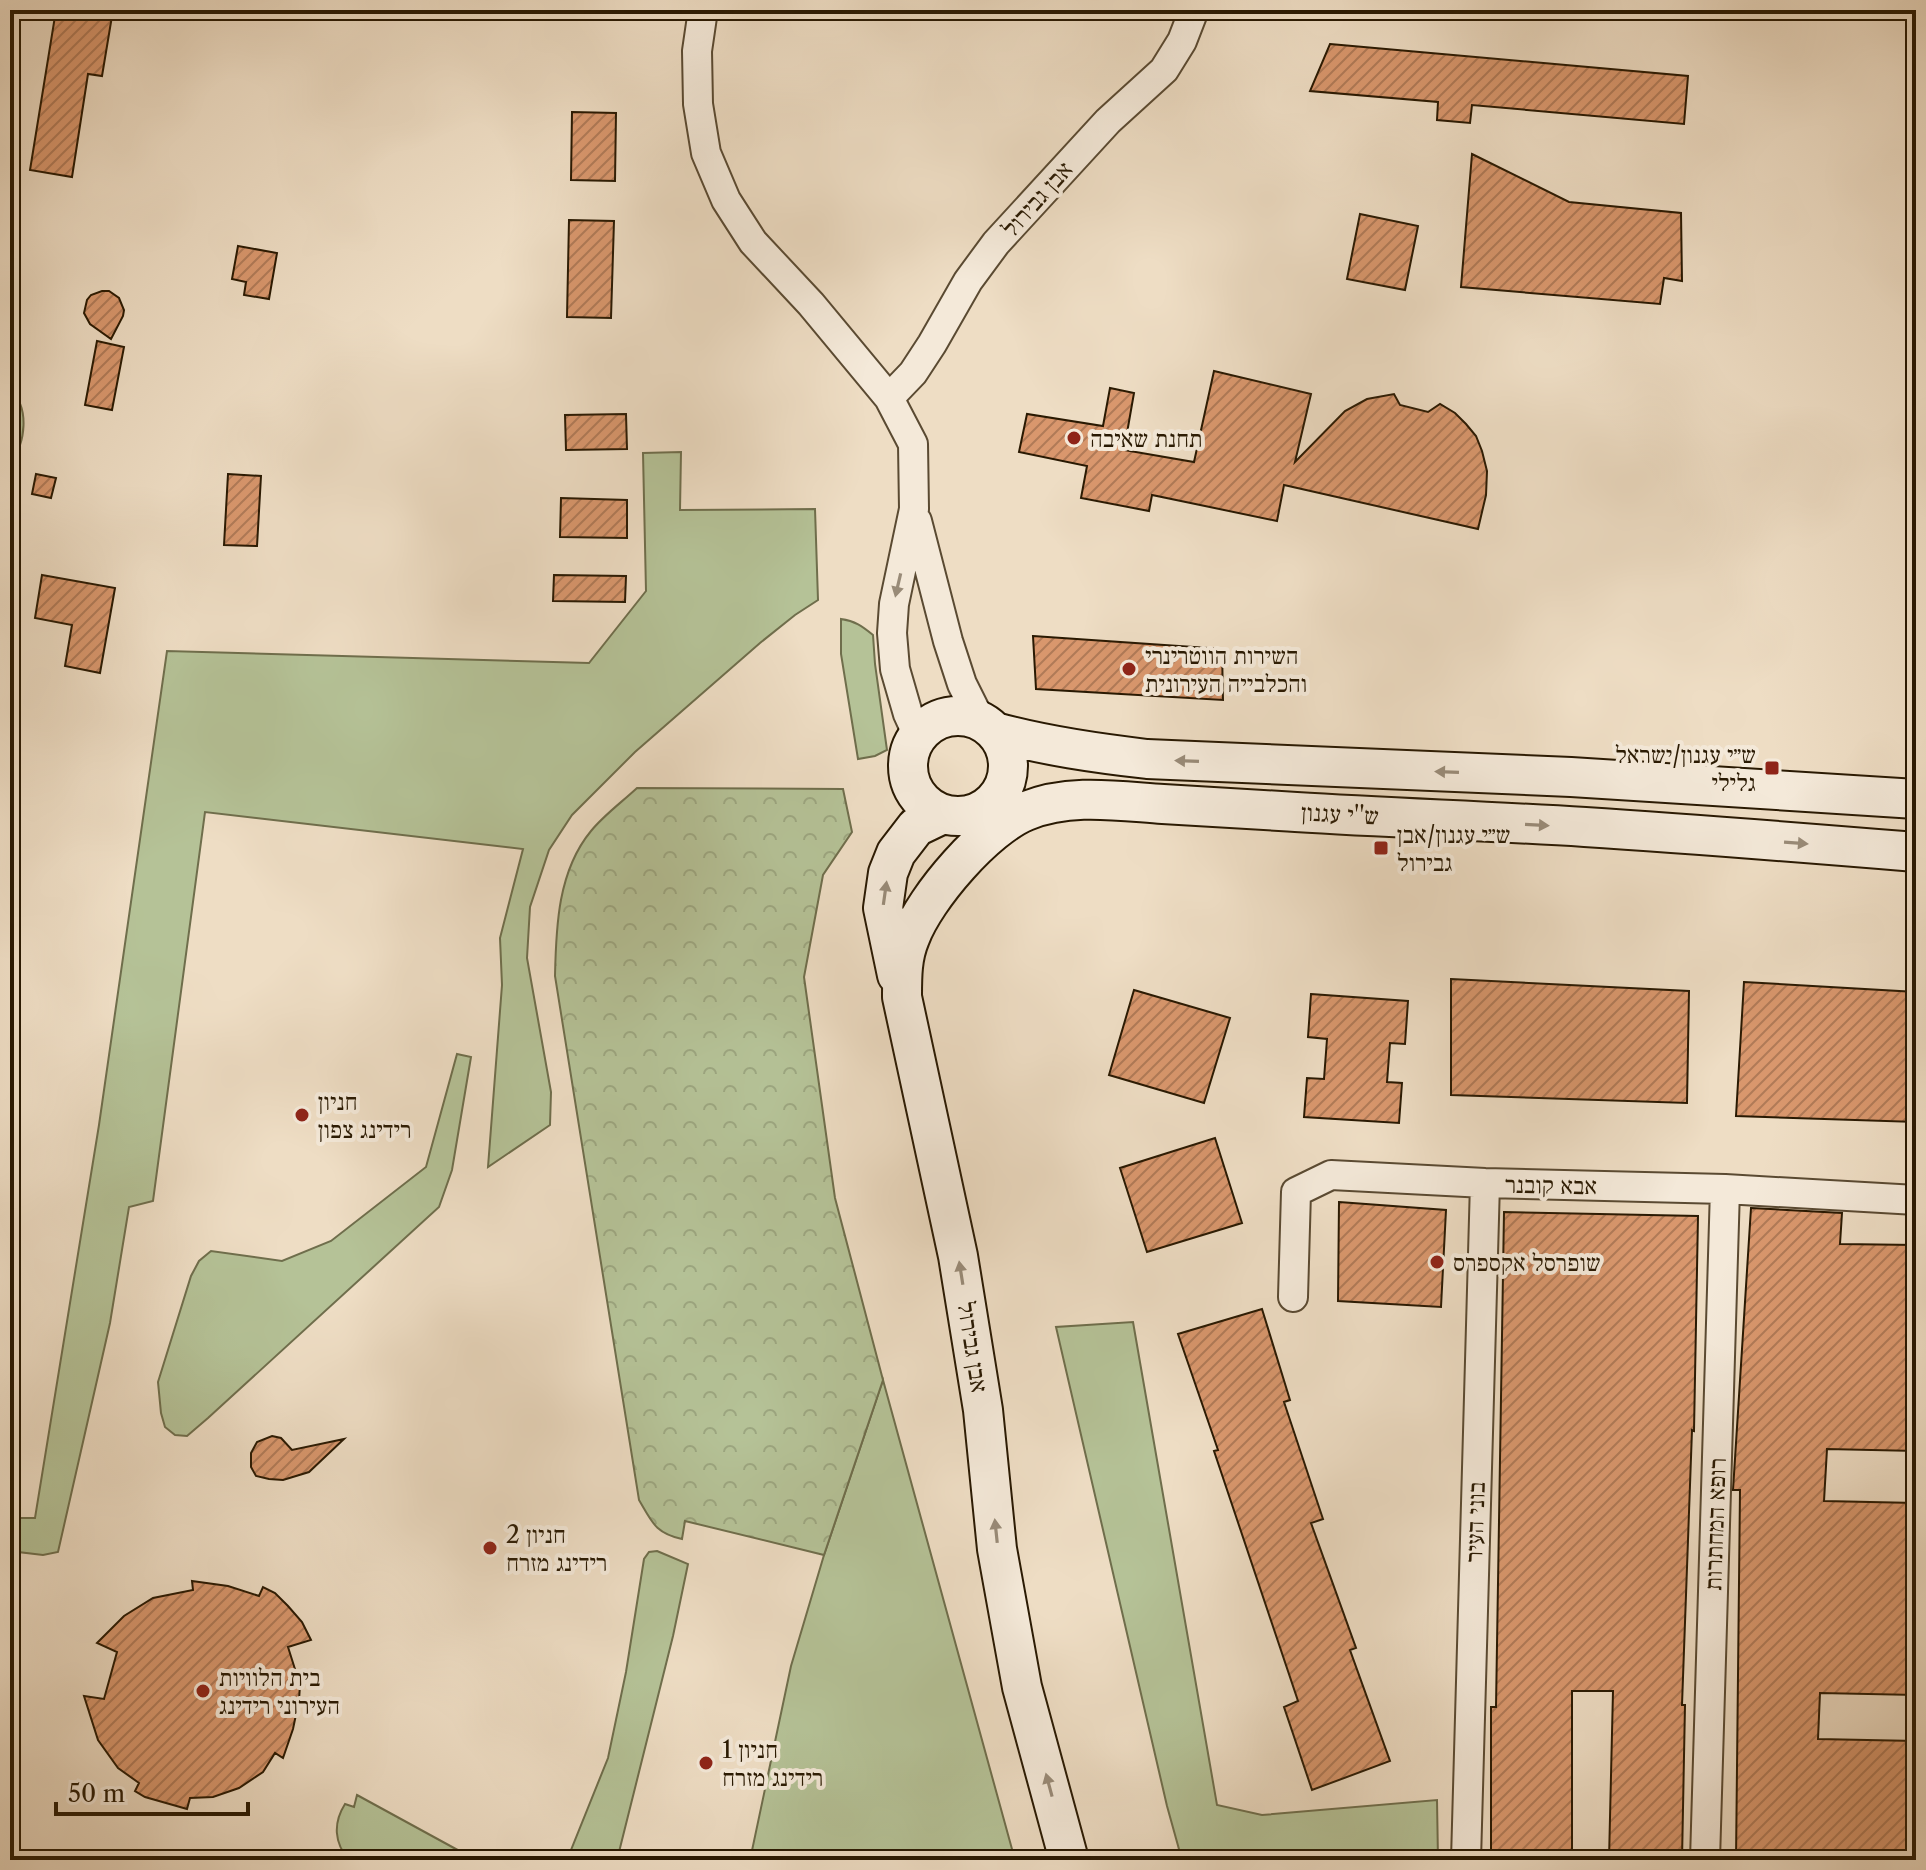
<svg xmlns="http://www.w3.org/2000/svg" width="1926" height="1870" font-family="'Libre Caslon Text','Frank Ruhl Libre',serif">
<style>
.green{fill:#b5c297;stroke:#6f6e4c;stroke-width:2}
.forest{fill:url(#forest-crowns);stroke:#6f6e4c;stroke-width:2}
.building{fill:url(#building-hatch);stroke:#291902;stroke-width:2}
.lines{fill:none;stroke-linecap:round;stroke-linejoin:round}
.street-casing{stroke:#5a4a32;stroke-width:32}
.secondary-casing{stroke:#291902;stroke-width:42}
.street{stroke:#f4e9d9;stroke-width:28}
.secondary{stroke:#f4e9d9;stroke-width:38}
.oneway{fill:#998b78}
.poi-dot{fill:#8f2418;stroke:#f4e9d9;stroke-width:3}
.labels{text-anchor:middle;dominant-baseline:central;stroke-width:8;stroke-linejoin:round;paint-order:stroke}
.street-label{font-size:24px;fill:#291902;stroke:#f4e9d9}
.poi-label{font-size:24px;fill:#291902;stroke:#f4e9d9;text-anchor:start}
</style>
<defs>
<pattern id="forest-crowns" width="20" height="18" patternUnits="userSpaceOnUse" patternTransform="scale(2)"><rect width="20" height="18" fill="#b5c297"/><path d="M2 6a3 3 0 1 1 6 0M12 15a3 3 0 1 1 6 0" fill="none" stroke="#9ca680"/></pattern>
<pattern id="building-hatch" width="6" height="6" patternUnits="userSpaceOnUse" patternTransform="scale(2)"><rect width="6" height="6" fill="#d9976d"/><path d="M-1 1l2-2M0 6l6-6M5 7l2-2" fill="none" stroke="#b07a57"/></pattern>
</defs>
<rect width="100%" height="100%" fill="#eeddc4"/>
<filter id="stains"><feTurbulence type="fractalNoise" baseFrequency=".0025" numOctaves="4"/><feColorMatrix values="0 0 0 0 .2 0 0 0 0 .09 0 0 0 0 .02 0 0 0 .5 -.17"/></filter>
<radialGradient id="worn" r=".72"><stop offset=".6" stop-color="#630" stop-opacity="0"/><stop offset="1" stop-color="#630" stop-opacity=".3"/></radialGradient>
<!-- green -->
<path class="green" d="M 10,390 C 30,407 26,444 10,462 Z
M 681,452 L 680,510 L 815,509 L 818,600 L 795,615 L 760,643 L 635,752 L 572,815 L 549,850 L 530,907 L 527,958 L 551,1092 L 550,1125 L 488,1167 L 502,985 L 500,938 L 523,849 L 205,812 L 153,1201 L 129,1207 L 110,1323 L 58,1552 L 43,1555 L 10,1551 L 10,1518 L 35,1518 L 99,1125 L 167,651 L 589,663 L 646,591 L 643,453 Z
M 841,619 C 855,621 862,626 873,635 L 875,664 L 887,750 L 875,756 L 858,759 L 841,654 Z
M 457,1054 L 471,1057 L 452,1170 L 439,1207 L 208,1418 L 187,1436 L 175,1435 L 165,1427 L 161,1413 L 158,1382 L 191,1276 L 199,1261 L 211,1251 L 282,1261 L 331,1241 L 426,1167 Z
M 1133,1322 L 1217,1805 L 1262,1815 L 1437,1800 L 1438,1860 L 1182,1860 L 1167,1806 L 1056,1327 Z
M 883,1380 L 1015,1860 L 750,1860 L 791,1666 L 824,1555 Z
M 657,1551 L 688,1564 L 673,1636 L 617,1860 L 567,1860 L 608,1758 L 626,1672 L 644,1559 L 649,1552 Z
M 357,1795 L 476,1860 L 349,1860 C 334,1843 333,1823 345,1804 L 354,1807 Z"/>
<!-- forest -->
<path class="forest" d="M 637,788 L 843,789 L 852,832 L 823,875 L 804,977 L 835,1198 L 883,1380 L 824,1555 L 685,1521 L 682,1539 C 655,1533 652,1522 639,1500 L 555,976 C 556,926 558,871 591,831 C 604,815 622,802 637,788 Z"/>
<!-- building -->
<path class="building" d="M 56,10 L 113,10 L 102,76 L 88,74 L 72,177 L 30,170 Z
M 1330,44 L 1688,76 L 1684,124 L 1472,105 L 1470,123 L 1437,120 L 1438,102 L 1310,91 Z
M 572,112 L 616,113 L 615,181 L 571,180 Z
M 1472,154 L 1569,202 L 1681,213 L 1682,281 L 1664,278 L 1660,304 L 1461,287 Z
M 1360,214 L 1418,226 L 1405,290 L 1347,279 Z
M 569,220 L 614,221 L 611,318 L 567,317 Z
M 238,246 L 277,253 L 269,299 L 244,295 L 246,282 L 232,279 Z
M 102,291 L 109,291 L 119,298 L 124,310 L 123,316 L 111,339 L 90,324 L 84,313 L 87,300 L 91,295 Z
M 97,341 L 124,347 L 112,410 L 85,405 Z
M 1214,371 L 1311,394 L 1295,462 L 1345,411 L 1367,399 L 1394,394 L 1400,405 L 1428,412 L 1440,404 L 1455,413 L 1466,424 L 1476,436 L 1482,451 L 1487,471 L 1486,495 L 1478,529 L 1284,485 L 1277,521 L 1152,495 L 1149,511 L 1081,498 L 1087,466 L 1019,452 L 1027,414 L 1103,426 L 1110,388 L 1134,393 L 1124,450 L 1194,462 Z
M 626,414 L 627,449 L 566,450 L 565,415 Z
M 36,474 L 56,478 L 51,498 L 32,494 Z
M 228,474 L 261,476 L 257,546 L 224,545 Z
M 561,498 L 627,500 L 627,538 L 560,537 Z
M 42,575 L 115,588 L 100,673 L 65,666 L 72,625 L 35,618 Z
M 554,575 L 626,576 L 625,602 L 553,601 Z
M 1033,636 L 1222,649 L 1223,700 L 1036,689 Z
M 1451,979 L 1689,991 L 1687,1103 L 1451,1095 Z
M 1744,982 L 1916,992 L 1916,1122 L 1736,1116 Z
M 1134,990 L 1230,1018 L 1204,1103 L 1109,1075 Z
M 1311,994 L 1408,1001 L 1405,1044 L 1390,1043 L 1387,1082 L 1402,1083 L 1399,1123 L 1304,1117 L 1307,1078 L 1324,1079 L 1327,1039 L 1308,1037 Z
M 1215,1138 L 1242,1223 L 1147,1252 L 1120,1168 Z
M 1339,1202 L 1446,1210 L 1441,1307 L 1338,1301 Z
M 1751,1208 L 1842,1213 L 1840,1244 L 1916,1245 L 1916,1451 L 1827,1449 L 1824,1501 L 1916,1503 L 1916,1695 L 1820,1693 L 1818,1739 L 1916,1741 L 1916,1860 L 1736,1860 L 1740,1490 L 1733,1490 Z
M 1504,1212 L 1698,1216 L 1694,1431 L 1692,1430 L 1682,1705 L 1685,1705 L 1682,1860 L 1609,1860 L 1613,1691 L 1572,1691 L 1572,1860 L 1491,1860 L 1491,1707 L 1496,1707 Z
M 1262,1309 L 1290,1400 L 1284,1402 L 1323,1519 L 1311,1523 L 1356,1648 L 1350,1650 L 1390,1761 L 1312,1790 L 1284,1707 L 1298,1701 L 1214,1451 L 1218,1450 L 1178,1334 Z
M 272,1436 L 281,1438 L 292,1450 L 344,1439 L 309,1472 L 283,1480 L 269,1479 L 256,1476 L 251,1467 L 251,1453 L 257,1442 Z
M 192,1581 L 228,1586 L 259,1596 L 263,1587 L 275,1593 L 288,1606 L 302,1622 L 311,1640 L 288,1647 L 300,1685 L 299,1700 L 293,1729 L 283,1758 L 275,1753 L 263,1772 L 239,1788 L 213,1797 L 190,1798 L 187,1809 L 145,1797 L 135,1791 L 139,1783 L 118,1768 L 98,1740 L 84,1696 L 104,1699 L 117,1652 L 97,1643 L 124,1616 L 153,1598 L 193,1590 Z"/>
<g class="lines">
<!-- street casing -->
<g class="street-casing">
<path id="street" d="M 703,10 L 697,51 L 698,104 L 706,153 L 726,200 L 753,242 L 811,304 L 889,398 L 913,444 L 914,509 L 894,604 L 892,633 L 895,669 L 908,714 L 918,736
M 889,398 L 913,373 L 932,344 L 968,281 L 996,243 L 1108,121 L 1164,70 L 1182,41 L 1194,10
M 917,521 L 948,641 L 962,684 L 981,722
M 1293,1297 L 1296,1192 L 1331,1175 L 1485,1183 L 1725,1189 L 1916,1200
M 1466,1860 L 1485,1183
M 1705,1860 L 1725,1189"/>
</g>
<!-- secondary casing -->
<g class="secondary-casing">
<path id="secondary" d="M908 766a50 50 0 1 1 100 0a50 50 0 1 1-100 0Z
M 995,732 C 1045,746 1095,753 1147,759 L 1571,777 L 1916,799
M 897,975 L 883,908 L 888,873 L 896,853 L 916,827 L 943,814
M 1069,1860 L 1022,1687 L 997,1549 L 983,1410 L 958,1256 L 902,997 C 902,976 902,957 910,938 C 925,897 986,827 1026,811 C 1070,793 1118,801 1163,804 C 1208,807 1252,809 1296,812 C 1392,818 1489,821 1585,827 C 1695,834 1806,843 1916,852"/>
</g>
<!-- street -->
<use href="#street" class="street"/>
<!-- secondary -->
<use href="#secondary" class="secondary"/>
</g>
<!-- one-way arrows -->
<defs><path id="oneway-solid" d="M-6-.8H1V-3.2L6.5 0L1 3.2V.8H-6Z" transform="scale(2)"/></defs>
<g class="oneway">
<use href="#oneway-solid" transform="translate(898 585) rotate(103)"/>
<use href="#oneway-solid" transform="translate(1187 761) rotate(-178)"/>
<use href="#oneway-solid" transform="translate(1447 772) rotate(-178)"/>
<use href="#oneway-solid" transform="translate(1537 825) rotate(3)"/>
<use href="#oneway-solid" transform="translate(1796 843) rotate(4)"/>
<use href="#oneway-solid" transform="translate(885 893) rotate(-82)"/>
<use href="#oneway-solid" transform="translate(961 1273) rotate(-99)"/>
<use href="#oneway-solid" transform="translate(996 1531) rotate(-96)"/>
<use href="#oneway-solid" transform="translate(1049 1785) rotate(-105)"/>
</g>
<!-- markers -->
<g class="poi-dot">
<circle cx="1074" cy="438" r="8"/>
<circle cx="1129" cy="669" r="8"/>
<rect x="1764" y="760" width="16" height="16" rx="4"/>
<rect x="1373" y="840" width="16" height="16" rx="4"/>
<circle cx="302" cy="1115" r="8"/>
<circle cx="1437" cy="1262" r="8"/>
<circle cx="490" cy="1548" r="8"/>
<circle cx="203" cy="1691" r="8"/>
<circle cx="706" cy="1763" r="8"/>
</g>
<g class="labels">
<!-- street labels -->
<g class="street-label">
<text transform="translate(1037 199) rotate(-48)">אבן גבירול</text>
<text transform="translate(1340 814) rotate(3)">ש''י עגנון</text>
<text transform="translate(1551 1185) rotate(1)">אבא קובנר</text>
<text transform="translate(973 1347) rotate(81)">אבן גבירול</text>
<text transform="translate(1475 1522) rotate(-88)">בוני העיר</text>
<text transform="translate(1715 1524) rotate(-88)">רופא המחתרות</text>
</g>
<!-- poi labels -->
<g class="poi-label">
<text x="1090" y="438">תחנת שאיבה</text>
<text x="1145" y="655">השירות הווטרינרי<tspan x="1145" dy="28">והכלבייה העירונית</tspan></text>
<text x="1756" y="754" text-anchor="end">ש״י עגנון/ישראל<tspan x="1756" dy="28">גלילי</tspan></text>
<text x="1397" y="834">ש״י עגנון/אבן<tspan x="1397" dy="28">גבירול</tspan></text>
<text x="318" y="1101">חניון<tspan x="318" dy="28">רידינג צפון</tspan></text>
<text x="1453" y="1262">שופרסל אקספרס</text>
<text x="506" y="1534">2 חניון<tspan x="506" dy="28">רידינג מזרח</tspan></text>
<text x="219" y="1677">בית הלוויות<tspan x="219" dy="28">העירוני רידינג</tspan></text>
<text x="722" y="1749">1 חניון<tspan x="722" dy="28">רידינג מזרח</tspan></text>
</g>
</g>
<!-- margin -->
<rect width="1926" height="1870" fill="none" stroke="#eeddc4" stroke-width="40"/>
<rect x="12" y="12" width="1902" height="1846" fill="none" stroke="#291902" stroke-width="4"/>
<rect x="20" y="20" width="1886" height="1830" fill="none" stroke="#291902" stroke-width="2"/>
<!-- scale -->
<path d="M56 1802v12h192v-12" fill="none" stroke="#291902" stroke-width="4"/>
<text x="68" y="1802" font-size="24" fill="#291902" stroke="#f4e9d9" stroke-width="6" paint-order="stroke">50 m</text>
<rect width="100%" height="100%" filter="url(#stains)"/>
<rect width="100%" height="100%" fill="url(#worn)"/>
</svg>
